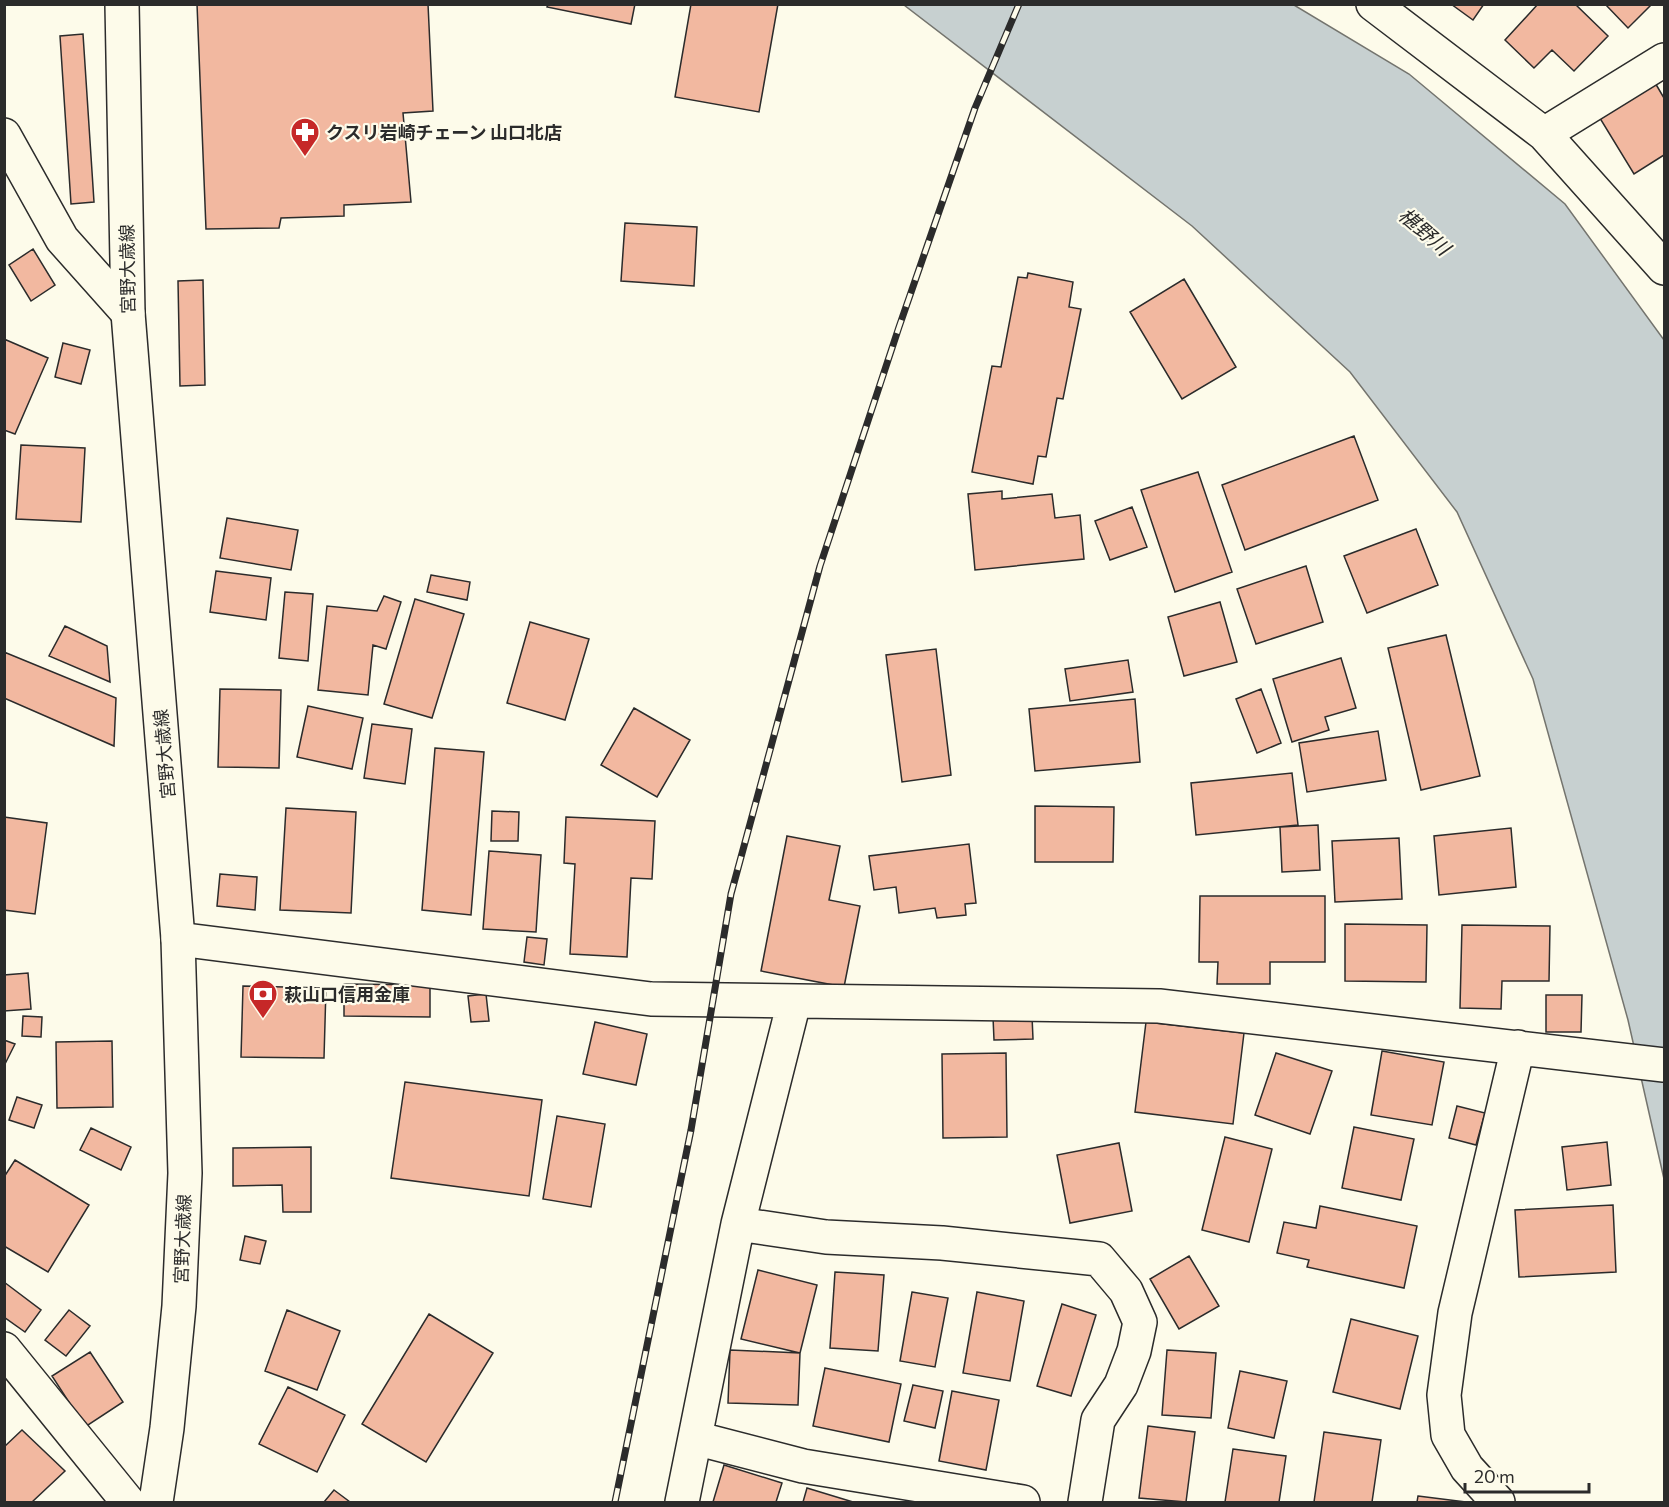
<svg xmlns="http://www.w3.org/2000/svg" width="1669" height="1507" font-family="Commissioner,'Noto Sans JP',sans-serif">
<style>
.water{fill:#c7d0d0;stroke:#74746e;stroke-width:1.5}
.building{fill:#f2b8a0;stroke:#2b2b2b;stroke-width:1.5}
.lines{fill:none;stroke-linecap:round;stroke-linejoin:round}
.minor-casing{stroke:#2b2b2b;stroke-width:36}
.secondary-casing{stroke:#2b2b2b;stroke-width:36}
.minor{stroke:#fdfbea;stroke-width:33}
.secondary{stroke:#fdfbea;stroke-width:33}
.rail-casing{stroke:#2b2b2b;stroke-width:7}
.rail{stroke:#fdfbea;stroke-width:4.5;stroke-dasharray:14;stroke-linecap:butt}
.labels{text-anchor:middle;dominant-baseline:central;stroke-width:4.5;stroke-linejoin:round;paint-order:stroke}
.poi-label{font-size:18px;font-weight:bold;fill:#2b2b2b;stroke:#fdfbea;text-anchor:start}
.street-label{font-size:18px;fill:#2b2b2b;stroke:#fdfbea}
.water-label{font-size:20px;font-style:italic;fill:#2b2b2b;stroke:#fdfbea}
</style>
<rect width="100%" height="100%" fill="#fdfbea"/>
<!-- water -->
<path class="water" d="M 904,5 L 1294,5 L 1409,74 L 1565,204 L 1664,340 L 1664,1179 L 1628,1020 L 1533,679 L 1457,512 L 1350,372 L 1192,226 Z"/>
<!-- building -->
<path class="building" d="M 197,4 L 428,4 L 433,111 L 403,113 L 411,202 L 344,205 L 344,216 L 281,218 L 279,228 L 206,229 Z
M 548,4 L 635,4 L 631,24 L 547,7 Z
M 691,4 L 778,4 L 759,112 L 675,97 Z
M 1451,4 L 1484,4 L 1473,20 Z
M 1538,4 L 1575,4 L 1608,36 L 1574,71 L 1552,50 L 1534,68 L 1505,40 Z
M 1605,4 L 1652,4 L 1628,28 Z
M 83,34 L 94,202 L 71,204 L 60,36 Z
M 1654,81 L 1664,98 L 1664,155 L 1634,174 L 1598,115 Z
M 625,223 L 697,227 L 694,286 L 621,281 Z
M 33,249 L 55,285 L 31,301 L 9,265 Z
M 1028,273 L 1073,282 L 1069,307 L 1081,309 L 1063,399 L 1057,398 L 1046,457 L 1038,456 L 1033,484 L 972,472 L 992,366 L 1001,367 L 1018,277 L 1027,278 Z
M 1184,279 L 1236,367 L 1182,399 L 1130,312 Z
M 203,280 L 205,385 L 180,386 L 178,281 Z
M 4,339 L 48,358 L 15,434 L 4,430 Z
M 63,343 L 90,350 L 81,384 L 55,377 Z
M 1354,436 L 1378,500 L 1245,550 L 1222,485 Z
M 21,445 L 85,448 L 81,522 L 16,519 Z
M 1198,472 L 1232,572 L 1175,592 L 1141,490 Z
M 1002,491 L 1002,499 L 1052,494 L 1055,518 L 1080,515 L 1084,559 L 975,570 L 968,494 Z
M 1132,507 L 1147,547 L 1110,560 L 1095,521 Z
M 227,518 L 298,530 L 291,570 L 220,558 Z
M 1416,529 L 1438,585 L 1367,613 L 1344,556 Z
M 1306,566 L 1323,622 L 1256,644 L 1237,589 Z
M 216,571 L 271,578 L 266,620 L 210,612 Z
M 431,575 L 470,582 L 467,600 L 427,592 Z
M 285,592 L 313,594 L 308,661 L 279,658 Z
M 384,596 L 401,602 L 386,649 L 373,645 L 368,695 L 318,690 L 327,606 L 377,611 Z
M 415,599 L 464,614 L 432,718 L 384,704 Z
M 1220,602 L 1237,662 L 1184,676 L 1168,617 Z
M 530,622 L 589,639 L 565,720 L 507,703 Z
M 65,626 L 107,646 L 110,682 L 49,656 Z
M 1446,635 L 1480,776 L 1421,790 L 1388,648 Z
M 936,649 L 951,775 L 902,782 L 886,655 Z
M 4,652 L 116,698 L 114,746 L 4,698 Z
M 1341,658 L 1356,708 L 1325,717 L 1329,730 L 1292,742 L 1273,679 Z
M 1128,660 L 1133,692 L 1070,701 L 1065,669 Z
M 220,689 L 281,690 L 279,768 L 218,767 Z
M 1261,689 L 1281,743 L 1257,753 L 1236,699 Z
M 1135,699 L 1140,762 L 1035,771 L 1029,709 Z
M 308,706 L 363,718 L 352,769 L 297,757 Z
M 634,708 L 690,740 L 657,797 L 601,765 Z
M 372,724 L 412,729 L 405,784 L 364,778 Z
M 1378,731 L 1386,780 L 1307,792 L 1299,743 Z
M 435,748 L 484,752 L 471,915 L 422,910 Z
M 1292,773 L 1298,825 L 1196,835 L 1191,783 Z
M 1035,806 L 1114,807 L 1113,862 L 1035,862 Z
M 286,808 L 356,812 L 351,913 L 280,910 Z
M 492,811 L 519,812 L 518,841 L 491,841 Z
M 4,817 L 47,823 L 35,914 L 4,910 Z
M 566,817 L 655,821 L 652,879 L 631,878 L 627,957 L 570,954 L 575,864 L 564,863 Z
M 1318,825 L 1320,870 L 1282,872 L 1280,827 Z
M 1511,828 L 1516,887 L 1439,895 L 1434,836 Z
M 787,836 L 840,846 L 829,900 L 860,906 L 844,987 L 761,971 Z
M 1399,838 L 1402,899 L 1335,902 L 1332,841 Z
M 969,844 L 976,903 L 965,904 L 966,915 L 937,918 L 935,908 L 899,913 L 896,887 L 874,890 L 869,856 Z
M 489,851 L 541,855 L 536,932 L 483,929 Z
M 220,874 L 257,877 L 255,910 L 217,906 Z
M 1200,896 L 1325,896 L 1325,962 L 1270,962 L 1270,984 L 1217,984 L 1218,962 L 1199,962 Z
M 1345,924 L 1427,925 L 1426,982 L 1345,981 Z
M 1462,925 L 1550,926 L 1549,981 L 1502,981 L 1501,1009 L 1460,1008 Z
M 527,937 L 547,939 L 544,965 L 524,962 Z
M 28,973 L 31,1009 L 4,1011 L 4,975 Z
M 344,984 L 430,985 L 430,1017 L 344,1016 Z
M 243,986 L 326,988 L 324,1058 L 241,1057 Z
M 486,994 L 489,1021 L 471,1022 L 468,996 Z
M 1546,995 L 1582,995 L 1581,1032 L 1546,1032 Z
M 23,1016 L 42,1017 L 41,1037 L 22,1036 Z
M 1032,1016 L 1033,1039 L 994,1040 L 993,1017 Z
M 595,1022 L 647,1034 L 636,1085 L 583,1074 Z
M 1146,1022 L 1244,1033 L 1233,1124 L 1135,1112 Z
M 4,1040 L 15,1044 L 4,1066 Z
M 112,1041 L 113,1107 L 57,1108 L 56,1042 Z
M 1382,1051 L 1444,1062 L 1432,1125 L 1371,1115 Z
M 1006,1053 L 1007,1137 L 943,1138 L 942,1054 Z
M 1276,1053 L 1332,1071 L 1310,1134 L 1255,1115 Z
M 405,1082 L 542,1100 L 529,1196 L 391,1178 Z
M 17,1097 L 42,1105 L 34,1128 L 9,1120 Z
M 1457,1106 L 1485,1113 L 1476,1145 L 1449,1138 Z
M 557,1116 L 605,1124 L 591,1207 L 543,1199 Z
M 1354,1127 L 1414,1139 L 1401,1200 L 1342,1188 Z
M 91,1128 L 131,1147 L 121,1170 L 80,1150 Z
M 1225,1137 L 1272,1149 L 1249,1242 L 1202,1230 Z
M 1607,1142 L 1611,1185 L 1567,1190 L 1562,1147 Z
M 1119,1143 L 1132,1211 L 1070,1223 L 1057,1155 Z
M 311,1147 L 311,1212 L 283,1212 L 282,1185 L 233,1186 L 233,1148 Z
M 15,1160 L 89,1205 L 48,1272 L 4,1246 L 4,1177 Z
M 1613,1205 L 1616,1272 L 1519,1277 L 1515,1210 Z
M 1320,1206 L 1417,1226 L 1404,1288 L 1307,1267 L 1309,1260 L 1277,1253 L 1284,1222 L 1316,1228 Z
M 245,1236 L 266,1241 L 260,1264 L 240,1260 Z
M 1189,1256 L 1219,1306 L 1179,1329 L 1150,1279 Z
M 758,1270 L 817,1285 L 800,1353 L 741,1339 Z
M 835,1272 L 884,1275 L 878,1351 L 830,1348 Z
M 4,1282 L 41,1310 L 25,1332 L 4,1317 Z
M 912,1292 L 948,1298 L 935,1367 L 900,1361 Z
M 977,1292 L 1024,1301 L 1010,1381 L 963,1373 Z
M 1062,1304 L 1096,1315 L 1071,1396 L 1037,1386 Z
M 69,1310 L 90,1326 L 66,1356 L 45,1340 Z
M 287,1310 L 340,1331 L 317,1390 L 265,1371 Z
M 429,1314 L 493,1353 L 426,1462 L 362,1424 Z
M 1351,1319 L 1418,1336 L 1400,1409 L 1333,1392 Z
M 730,1350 L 800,1353 L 798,1405 L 728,1403 Z
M 1167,1350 L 1216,1353 L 1211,1418 L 1162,1415 Z
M 90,1352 L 123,1402 L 85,1427 L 52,1376 Z
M 825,1368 L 901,1384 L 889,1442 L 813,1426 Z
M 1240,1371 L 1287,1381 L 1274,1438 L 1228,1428 Z
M 913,1385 L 943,1391 L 935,1428 L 904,1421 Z
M 288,1387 L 345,1415 L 317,1472 L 259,1444 Z
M 952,1391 L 999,1400 L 986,1470 L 939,1461 Z
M 1148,1426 L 1195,1432 L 1186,1502 L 1139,1498 Z
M 22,1430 L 65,1471 L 32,1502 L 4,1502 L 4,1447 Z
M 1324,1432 L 1381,1440 L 1372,1502 L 1314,1502 Z
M 1233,1449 L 1286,1456 L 1279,1502 L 1225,1502 Z
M 724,1465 L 782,1483 L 776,1502 L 713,1502 Z
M 807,1488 L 853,1502 L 803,1502 Z
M 334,1490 L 350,1502 L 324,1502 Z
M 1418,1496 L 1466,1502 L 1417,1502 Z"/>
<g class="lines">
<!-- minor casing -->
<g class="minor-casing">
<path id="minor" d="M 1373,4 L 1544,134 L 1664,268
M 1544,134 L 1664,60
M 4,135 L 62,239 L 128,313
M 178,939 L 651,999 L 1159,1006 L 1664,1065
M 738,1224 L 826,1237 L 942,1243 L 1099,1259 L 1126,1291 L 1140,1322 L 1134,1351 L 1121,1385 L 1098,1420 L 1085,1502
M 4,1349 L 128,1502
M 695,1438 L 803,1466 L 1023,1502
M 682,1502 L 738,1224 L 794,1002
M 1498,1502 L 1467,1468 L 1448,1435 L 1444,1395 L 1455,1313 L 1518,1047"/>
</g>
<!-- secondary casing -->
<g class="secondary-casing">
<path id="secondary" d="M 122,4 L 128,313 L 178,939 L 185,1173 L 179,1306 L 167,1428 L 156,1502"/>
</g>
<!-- minor -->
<use href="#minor" class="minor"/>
<!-- secondary -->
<use href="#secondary" class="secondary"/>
<!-- rail casing -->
<g class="rail-casing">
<path id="rail" d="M 615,1502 L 691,1130 L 731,894 L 820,566 L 899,327 L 975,108 L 1019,4"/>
</g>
<!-- rail -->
<use href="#rail" class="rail"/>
</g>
<!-- icons -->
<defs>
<g id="pharmacy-pin" transform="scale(1.5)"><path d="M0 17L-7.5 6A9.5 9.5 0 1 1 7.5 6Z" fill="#c62828" stroke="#fdfbea"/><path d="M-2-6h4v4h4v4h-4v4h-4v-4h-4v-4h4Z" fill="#fff"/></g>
<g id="bank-pin" transform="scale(1.5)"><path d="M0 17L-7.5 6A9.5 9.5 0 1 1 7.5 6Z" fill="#c62828" stroke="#fdfbea"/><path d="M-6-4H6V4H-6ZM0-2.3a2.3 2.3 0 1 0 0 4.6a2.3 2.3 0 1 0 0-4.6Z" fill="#fff"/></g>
</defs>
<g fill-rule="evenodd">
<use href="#pharmacy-pin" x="305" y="132"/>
<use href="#bank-pin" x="263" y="994"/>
</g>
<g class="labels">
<!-- poi labels -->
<g class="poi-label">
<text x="326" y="132">クスリ岩崎チェーン 山口北店</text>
<text x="284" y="994">萩山口信用金庫</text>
</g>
<!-- street labels -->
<g class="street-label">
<text transform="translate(127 269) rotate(-91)">宮野大歳線</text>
<text transform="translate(164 754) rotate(-95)">宮野大歳線</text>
<text transform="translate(182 1239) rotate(-88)">宮野大歳線</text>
</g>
<!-- water labels -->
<g class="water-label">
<text transform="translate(1425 231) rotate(41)">椹野川</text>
</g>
</g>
<!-- border -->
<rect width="1669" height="1507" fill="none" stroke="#2b2b2b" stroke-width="12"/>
<!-- scale -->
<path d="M1465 1483v9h124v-9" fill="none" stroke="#2b2b2b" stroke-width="3"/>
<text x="1474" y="1483" font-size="18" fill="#2b2b2b" stroke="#fdfbea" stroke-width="4.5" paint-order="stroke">20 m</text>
</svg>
